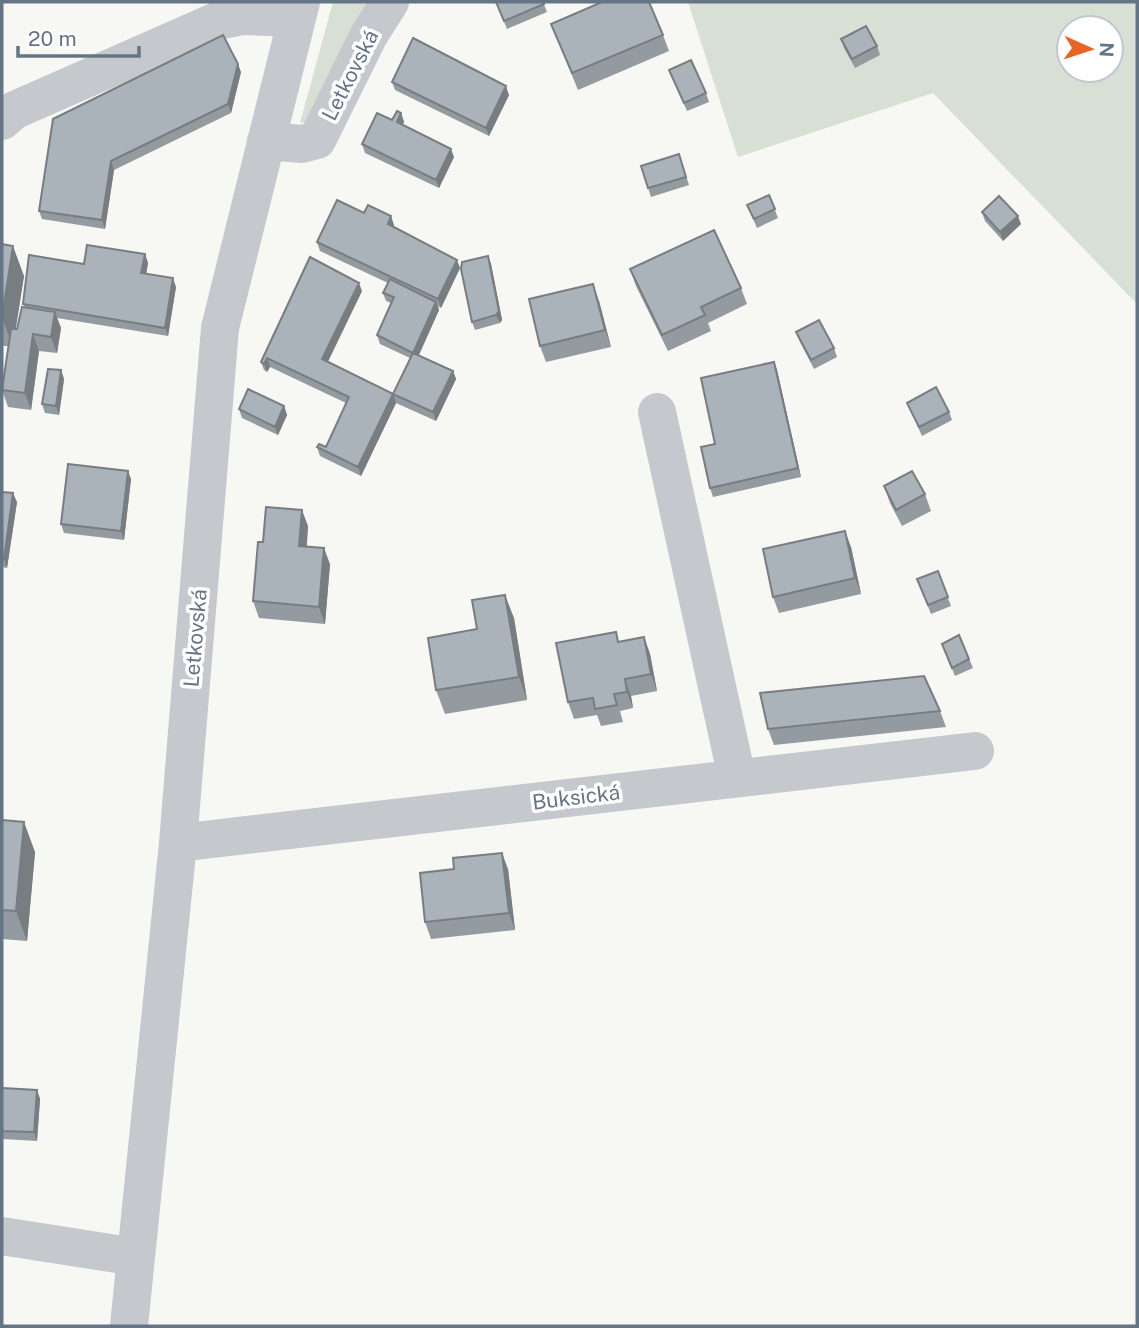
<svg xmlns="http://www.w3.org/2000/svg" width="1139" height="1328" font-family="'Public Sans',sans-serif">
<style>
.green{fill:#d8dfd5;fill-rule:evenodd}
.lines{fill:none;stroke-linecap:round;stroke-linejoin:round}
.minor{stroke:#c5c8cc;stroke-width:38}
.wall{fill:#939aa0}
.shaded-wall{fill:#787d82}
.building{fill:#abb3ba;stroke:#787d82;stroke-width:2}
.labels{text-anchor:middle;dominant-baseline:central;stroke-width:7;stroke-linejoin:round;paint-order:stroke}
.street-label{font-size:21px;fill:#657586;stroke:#fff}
</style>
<rect width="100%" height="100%" fill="#f7f7f4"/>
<!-- green -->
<path class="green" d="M 333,2 L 372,2 L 309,122 L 300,123 Z
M 688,2 L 1137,2 L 1137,304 L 933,93 L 738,157 ZM 1069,28 L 1111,28 L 1111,70 L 1069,70 Z"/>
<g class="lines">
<!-- minor -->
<path class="minor" d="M 2,121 L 15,110 L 217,21 L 242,16 L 296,18
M 266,141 L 302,144 L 317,140 L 369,35 L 390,2
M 657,412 L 737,778
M 178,843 L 975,751
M 2,1236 L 136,1257
M 129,1326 L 178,843 L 220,328 L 301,2"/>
</g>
<!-- wall -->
<path class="wall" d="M 496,2 L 543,2 L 547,12 L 507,29 Z
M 551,24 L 663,35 L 669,51 L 578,90 Z
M 841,39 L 877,46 L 880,55 L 855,68 L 844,48 Z
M 669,70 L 706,93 L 709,102 L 687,111 Z
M 241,72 L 231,113 L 114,170 L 105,229 L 42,219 L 39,211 Z
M 392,82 L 509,95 L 489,136 L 395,90 Z
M 401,113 L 404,122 L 402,125 L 454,157 L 439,188 L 365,153 L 362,144 Z
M 679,154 L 689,185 L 651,197 L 641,166 Z
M 769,195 L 778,218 L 757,228 L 747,205 Z
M 982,212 L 1021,224 L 1003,241 L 985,221 Z
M 364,213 L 394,225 L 393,227 L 460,268 L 441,308 L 438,306 L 439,310 L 419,355 L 453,371 L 456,379 L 436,421 L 396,403 L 361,476 L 320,456 L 317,447 L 326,447 L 346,403 L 270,367 L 267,372 L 264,370 L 261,362 L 362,291 L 327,362 L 393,394 L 410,358 L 380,344 L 377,335 L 391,303 L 386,301 L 383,293 L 388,283 L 320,251 L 317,242 Z
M 2,244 L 24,276 L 15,329 L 17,329 L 24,307 L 23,304 L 84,264 L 145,254 L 148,263 L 146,274 L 176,287 L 168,336 L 57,318 L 61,328 L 57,353 L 39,351 L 31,410 L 8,407 L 2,390 L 8,346 L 2,346 Z
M 488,256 L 491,264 L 502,320 L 500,323 L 475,330 L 472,322 Z
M 630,269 L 741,288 L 747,304 L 708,323 L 711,331 L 668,351 L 636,286 Z
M 599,301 L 611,347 L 546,362 L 540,346 Z
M 796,332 L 834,348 L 837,357 L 814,369 L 799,340 Z
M 774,362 L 777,370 L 801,477 L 713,497 L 710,488 L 715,444 Z
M 61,370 L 64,379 L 59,415 L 45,413 L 42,404 Z
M 907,403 L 949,412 L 952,420 L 922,436 Z
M 284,406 L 287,415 L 278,435 L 242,418 L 239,409 Z
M 131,479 L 124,540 L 64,533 L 61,524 Z
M 884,486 L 925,494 L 931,511 L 902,526 L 890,503 Z
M 2,492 L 17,502 L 7,568 L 2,567 Z
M 308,526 L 307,546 L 330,564 L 325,624 L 259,618 L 253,601 L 263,542 Z
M 851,547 L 861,594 L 779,613 L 773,597 Z
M 938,571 L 951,606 L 931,614 L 917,579 Z
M 514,618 L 527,700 L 445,714 L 436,690 L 477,629 Z
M 959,635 L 973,668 L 955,676 L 942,644 Z
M 644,637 L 650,654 L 657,691 L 631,696 L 633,708 L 620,711 L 623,722 L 601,726 L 597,715 L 574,719 L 568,702 L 620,642 Z
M 940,711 L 946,727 L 774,745 L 768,729 Z
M 2,820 L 35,852 L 27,941 L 2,939 Z
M 454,869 L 508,869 L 515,930 L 431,939 L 425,922 Z
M 2,1088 L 37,1090 L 40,1099 L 37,1141 L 2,1139 Z"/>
<!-- shaded-wall -->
<path class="shaded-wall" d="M 238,64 L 241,72 L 231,113 L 228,104 Z
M 506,86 L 509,95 L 489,136 L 486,128 Z
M 401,113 L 404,122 L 400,131 L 397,122 Z
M 451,149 L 454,157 L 439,188 L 436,180 Z
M 111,161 L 114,170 L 105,229 L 102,220 Z
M 391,216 L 394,225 L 391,233 L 388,224 Z
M 1018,216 L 1021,224 L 1003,241 L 1000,232 Z
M 13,246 L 24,276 L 13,347 L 2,317 Z
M 145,254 L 148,263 L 145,281 L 141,273 Z
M 488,256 L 491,264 L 502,320 L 500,323 L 496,315 Z
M 457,260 L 460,268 L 441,308 L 438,299 Z
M 173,278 L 176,287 L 168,336 L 165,328 Z
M 359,283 L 362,291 L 325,368 L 322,359 Z
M 593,284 L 599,301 L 611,347 L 605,330 Z
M 436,302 L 439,310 L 416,361 L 413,353 Z
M 55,312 L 61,328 L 57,353 L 51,337 Z
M 33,334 L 39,351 L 31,410 L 25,393 Z
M 267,358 L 270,367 L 267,372 L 264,364 Z
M 774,362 L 777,370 L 801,477 L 798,468 Z
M 61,370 L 64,379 L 59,415 L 56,406 Z
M 453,371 L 456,379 L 436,421 L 433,412 Z
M 393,394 L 396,403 L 361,476 L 358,467 Z
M 284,406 L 287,415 L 278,435 L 275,427 Z
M 128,471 L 131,479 L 124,540 L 121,531 Z
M 13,493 L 17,502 L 7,568 L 4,559 Z
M 302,510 L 308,526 L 305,562 L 299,546 Z
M 845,531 L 851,547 L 861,594 L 855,578 Z
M 324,548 L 330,564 L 325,624 L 319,607 Z
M 505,595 L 514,618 L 527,700 L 519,677 Z
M 644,637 L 650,654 L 657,691 L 651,674 Z
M 625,679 L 631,696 L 633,708 L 627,692 Z
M 24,822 L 35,852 L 27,941 L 16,911 Z
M 502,853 L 508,869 L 515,930 L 509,913 Z
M 37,1090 L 40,1099 L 37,1141 L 34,1132 Z"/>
<!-- building -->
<path class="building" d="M 496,2 L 543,2 L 544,4 L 504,21 Z
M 602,2 L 649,2 L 663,35 L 572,73 L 551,24 Z
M 866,26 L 877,46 L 852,59 L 841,39 Z
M 223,35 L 238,64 L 228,104 L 111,161 L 102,220 L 39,211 L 53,119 Z
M 413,38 L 506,86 L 486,128 L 392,82 Z
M 691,60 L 706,93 L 684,103 L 669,70 Z
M 397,111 L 401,113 L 397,122 L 451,149 L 436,180 L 362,144 L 377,113 L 392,120 Z
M 679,154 L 686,177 L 648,188 L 641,166 Z
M 769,195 L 775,209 L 754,219 L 747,205 Z
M 999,196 L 1018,216 L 1000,232 L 982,212 Z
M 337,200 L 364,213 L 368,205 L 391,216 L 388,224 L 457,260 L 438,299 L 317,242 Z
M 714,230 L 741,288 L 701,307 L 705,315 L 662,335 L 630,269 Z
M 2,244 L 13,246 L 2,317 Z
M 87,245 L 145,254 L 141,273 L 173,278 L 165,328 L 23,304 L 29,255 L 84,264 Z
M 488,256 L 499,311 L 496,315 L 472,322 L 461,269 L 462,262 Z
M 310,257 L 359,283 L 322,359 L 393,394 L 413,353 L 377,335 L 394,297 L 383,293 L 390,279 L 436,302 L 413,353 L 453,371 L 433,412 L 393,394 L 358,467 L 317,447 L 319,444 L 326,447 L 349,397 L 267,358 L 264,364 L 261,362 Z
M 593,284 L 605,330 L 540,346 L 529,299 Z
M 22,307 L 55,312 L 51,337 L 33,334 L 25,393 L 2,390 L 11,329 L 17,329 Z
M 819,320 L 834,348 L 811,360 L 796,332 Z
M 774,362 L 798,468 L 710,488 L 701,447 L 715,444 L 701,378 Z
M 48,369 L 61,370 L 56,406 L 42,404 Z
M 936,387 L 949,412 L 919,427 L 907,403 Z
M 248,389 L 284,406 L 275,427 L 239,409 Z
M 68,464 L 128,471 L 121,531 L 61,524 Z
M 912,471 L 925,494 L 896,510 L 884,486 Z
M 2,492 L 13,493 L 4,559 L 2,559 Z
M 266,507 L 302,510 L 299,546 L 324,548 L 319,607 L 253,601 L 258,542 L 263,542 Z
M 845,531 L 855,578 L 773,597 L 763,549 Z
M 938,571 L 948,597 L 928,605 L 917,579 Z
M 505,595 L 519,677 L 436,690 L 428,638 L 477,629 L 472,600 Z
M 616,632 L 618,642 L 644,637 L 651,674 L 625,679 L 627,692 L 614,694 L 617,705 L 595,709 L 593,698 L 568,702 L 556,643 Z
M 959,635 L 969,659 L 952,668 L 942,644 Z
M 924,676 L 940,711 L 768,729 L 760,693 Z
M 2,820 L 24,822 L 16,911 L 2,910 Z
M 502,853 L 509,913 L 425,922 L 420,873 L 454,869 L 453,858 Z
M 2,1088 L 37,1090 L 34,1132 L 2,1131 Z"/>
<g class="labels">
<!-- street labels -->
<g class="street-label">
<text transform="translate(350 75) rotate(-63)">Letkovská</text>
<text transform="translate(195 638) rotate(-85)">Letkovská</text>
<text transform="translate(576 797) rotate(-7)">Buksická</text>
</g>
</g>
<!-- border -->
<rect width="1139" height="1328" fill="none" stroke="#657586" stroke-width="7"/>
<!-- north arrow -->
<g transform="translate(1090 49) rotate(93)"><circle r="33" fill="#ffffff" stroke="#c1c8cf" stroke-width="2"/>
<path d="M0-5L12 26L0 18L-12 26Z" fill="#e86324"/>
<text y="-10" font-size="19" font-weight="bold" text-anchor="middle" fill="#657586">N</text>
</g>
<!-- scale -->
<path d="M18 46v10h121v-10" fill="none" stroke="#657586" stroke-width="3.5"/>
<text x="28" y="46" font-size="21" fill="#657586" stroke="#ffffff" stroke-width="5" paint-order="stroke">20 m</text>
</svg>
